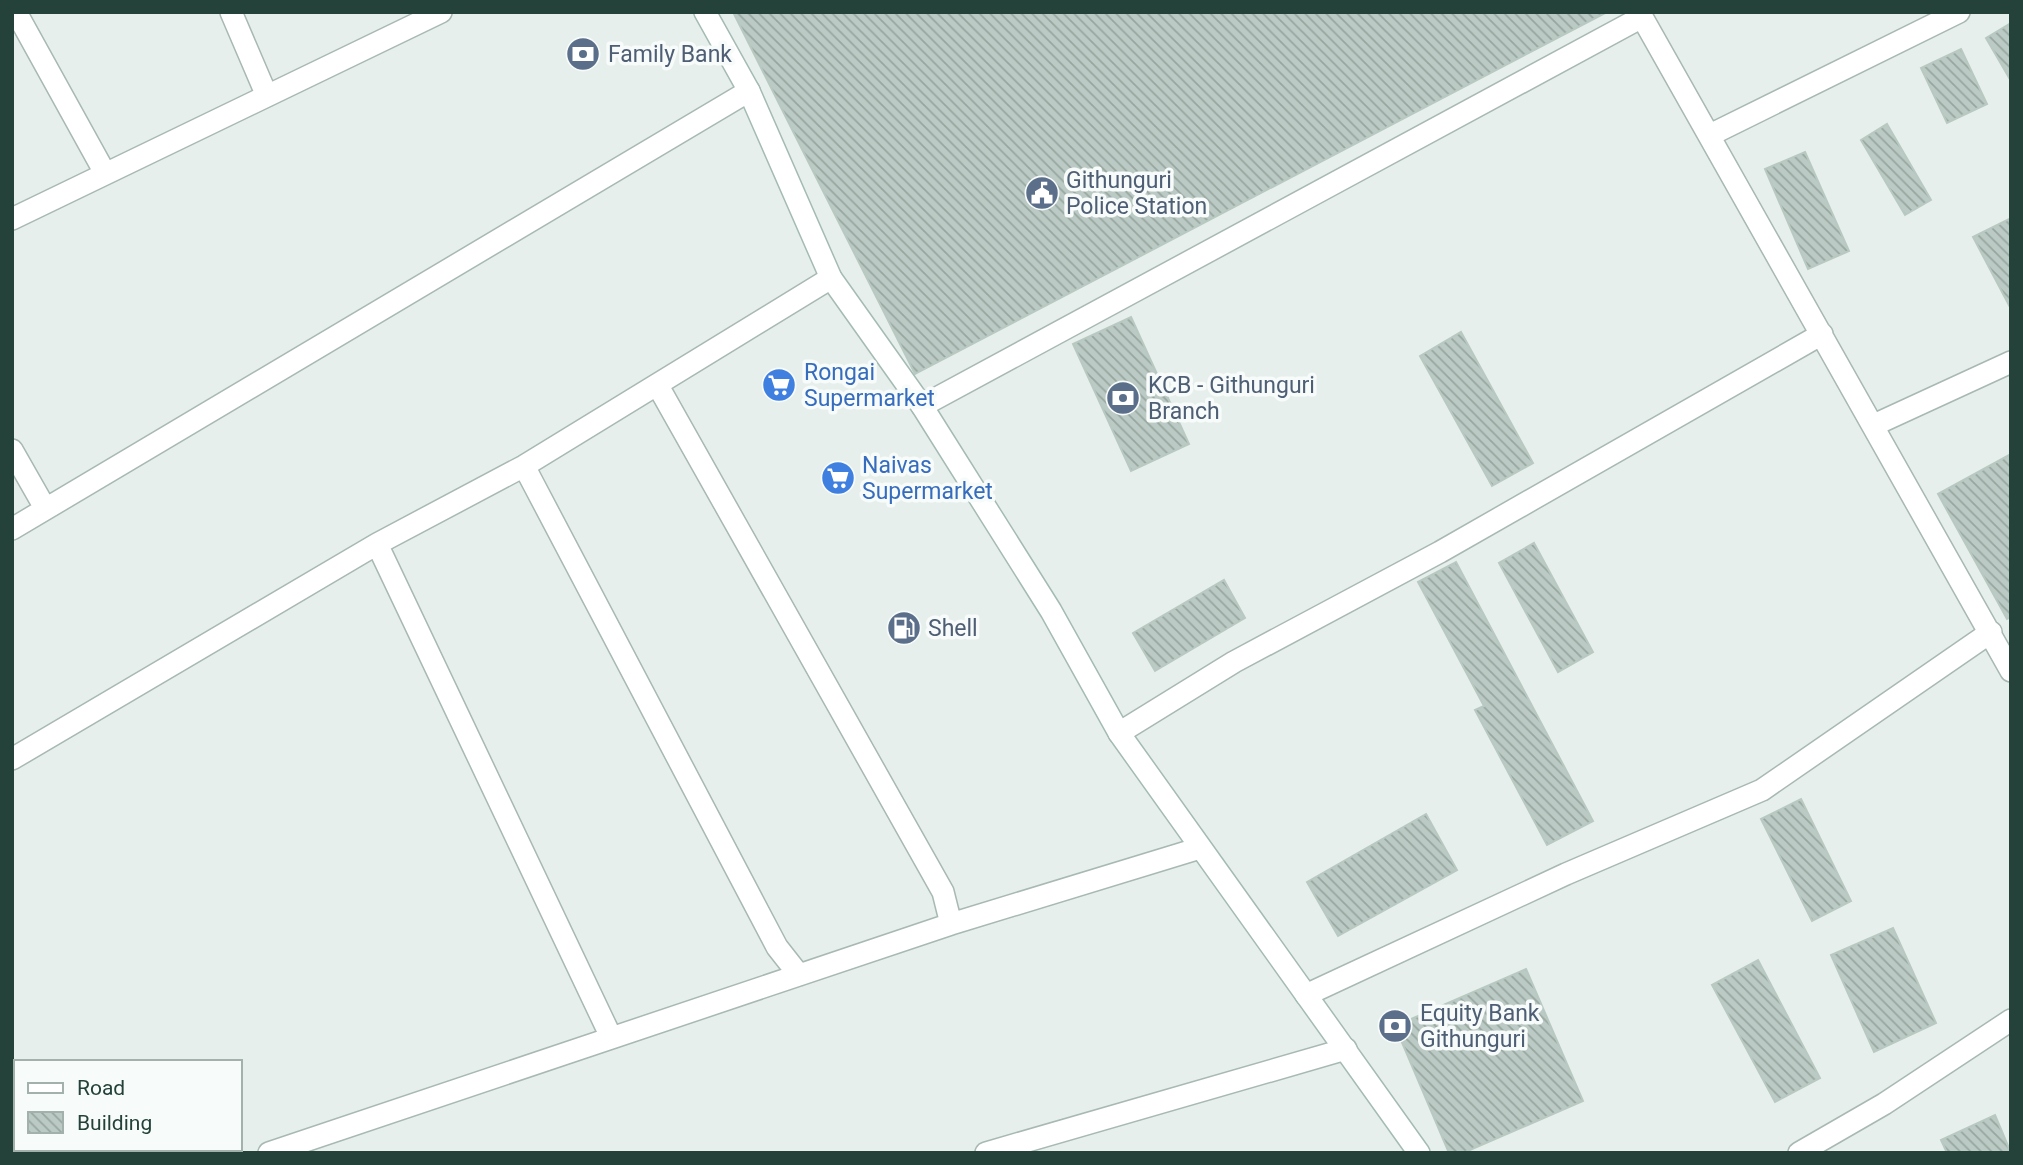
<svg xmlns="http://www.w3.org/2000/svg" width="2023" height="1165" font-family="Roboto,sans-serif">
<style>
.building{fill:url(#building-back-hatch);stroke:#b8c9c2;stroke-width:2}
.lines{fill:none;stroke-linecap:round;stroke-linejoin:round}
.minor-casing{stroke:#a8b8b2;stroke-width:24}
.secondary-casing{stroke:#a4bbb3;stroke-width:24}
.minor{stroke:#fff;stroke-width:21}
.secondary{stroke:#fff;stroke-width:21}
.labels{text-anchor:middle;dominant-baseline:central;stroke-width:7;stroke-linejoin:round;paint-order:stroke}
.service-label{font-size:23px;fill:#4e5e75;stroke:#f7fbf9;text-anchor:start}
.shop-label{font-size:23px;fill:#366cbe;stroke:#f7fbf9;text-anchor:start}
</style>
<defs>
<pattern id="building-back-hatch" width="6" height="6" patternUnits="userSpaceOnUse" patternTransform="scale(1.75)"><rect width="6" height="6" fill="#bbcac4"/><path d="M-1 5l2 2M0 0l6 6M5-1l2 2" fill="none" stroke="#98a6a0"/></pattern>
</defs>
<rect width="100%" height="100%" fill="#e6efeb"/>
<!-- building -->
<path class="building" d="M 733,12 L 1607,12 L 915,374 Z
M 2011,23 L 2011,81 L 1986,38 Z
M 1961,49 L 1987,104 L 1947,123 L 1921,68 Z
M 1887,124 L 1931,200 L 1905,215 L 1861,140 Z
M 1805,152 L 1849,251 L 1808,269 L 1765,169 Z
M 2011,218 L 2011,309 L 1973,237 Z
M 1131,317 L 1189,444 L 1131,471 L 1073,344 Z
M 1461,332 L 1533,463 L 1492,486 L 1420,356 Z
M 2011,454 L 2011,617 L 2007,619 L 1938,494 Z
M 1534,543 L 1593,652 L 1558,672 L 1499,563 Z
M 1456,562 L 1593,821 L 1547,845 L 1475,710 L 1484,706 L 1418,582 Z
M 1224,580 L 1245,618 L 1155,671 L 1133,633 Z
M 1801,799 L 1851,901 L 1812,921 L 1761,819 Z
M 1426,814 L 1457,870 L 1338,936 L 1307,882 Z
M 1893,928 L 1936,1023 L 1874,1052 L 1831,955 Z
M 1758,960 L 1820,1078 L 1775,1102 L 1712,985 Z
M 1526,969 L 1583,1101 L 1463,1153 L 1449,1153 L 1395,1026 Z
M 1995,1115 L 2011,1153 L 1947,1153 L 1941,1140 Z"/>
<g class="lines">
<!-- minor casing -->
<g class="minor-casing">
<path id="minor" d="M 16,12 L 105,173
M 231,12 L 267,96
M 1710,135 L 1959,12
M 12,219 L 441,12
M 658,386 L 943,892 L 951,924
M 922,406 L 1642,17 L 2011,671
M 1874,425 L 2011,362
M 12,450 L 45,508
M 524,466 L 777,947 L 799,975
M 12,529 L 749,91
M 377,544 L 611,1037
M 1119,733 L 1234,662 L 1440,552 L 1822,334
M 12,759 L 377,544 L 524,466 L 831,278
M 1306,995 L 1566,874 L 1762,790 L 1991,632
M 269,1153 L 951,924 L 1200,848
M 986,1153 L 1346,1049
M 1799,1153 L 1884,1104 L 2011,1020"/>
</g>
<!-- secondary casing -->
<g class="secondary-casing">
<path id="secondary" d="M 705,12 L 749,91 L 831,278 L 922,406 L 1051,611 L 1119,733 L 1419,1153"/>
</g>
<!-- minor -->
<use href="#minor" class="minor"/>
<!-- secondary -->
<use href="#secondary" class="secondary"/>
</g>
<!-- icons -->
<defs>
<g id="bank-disc" transform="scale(1.75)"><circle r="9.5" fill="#5c6f8a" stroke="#f7fbf9"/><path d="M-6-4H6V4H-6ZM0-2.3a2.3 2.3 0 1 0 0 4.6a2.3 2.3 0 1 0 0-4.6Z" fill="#fff"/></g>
<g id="civic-disc" transform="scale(1.75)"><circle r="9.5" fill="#5c6f8a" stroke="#f7fbf9"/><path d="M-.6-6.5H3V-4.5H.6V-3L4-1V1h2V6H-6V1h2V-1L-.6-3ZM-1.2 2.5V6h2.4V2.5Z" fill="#fff"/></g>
<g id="supermarket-disc" transform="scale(1.75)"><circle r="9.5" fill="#3f7fe0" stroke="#f7fbf9"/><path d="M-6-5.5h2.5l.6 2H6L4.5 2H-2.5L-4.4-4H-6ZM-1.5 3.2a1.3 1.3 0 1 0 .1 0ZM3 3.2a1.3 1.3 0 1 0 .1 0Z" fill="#fff"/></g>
<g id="fuel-disc" transform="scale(1.75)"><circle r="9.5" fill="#5c6f8a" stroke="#f7fbf9"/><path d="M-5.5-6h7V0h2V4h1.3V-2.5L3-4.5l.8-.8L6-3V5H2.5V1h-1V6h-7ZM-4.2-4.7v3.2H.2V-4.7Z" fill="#fff"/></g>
</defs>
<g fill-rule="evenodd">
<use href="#bank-disc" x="583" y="54"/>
<use href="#civic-disc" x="1042" y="193"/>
<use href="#supermarket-disc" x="779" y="385"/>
<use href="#bank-disc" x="1123" y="398"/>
<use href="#supermarket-disc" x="838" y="478"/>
<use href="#fuel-disc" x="904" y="628"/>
<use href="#bank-disc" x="1395" y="1026"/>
</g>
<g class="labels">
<!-- service labels -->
<g class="service-label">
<text x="608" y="54">Family Bank</text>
<text x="1066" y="180">Githunguri<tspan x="1066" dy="26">Police Station</tspan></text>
<text x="1148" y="385">KCB - Githunguri<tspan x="1148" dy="26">Branch</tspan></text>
<text x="928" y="628">Shell</text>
<text x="1420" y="1013">Equity Bank<tspan x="1420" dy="26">Githunguri</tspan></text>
</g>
<!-- shop labels -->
<g class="shop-label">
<text x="804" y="372">Rongai<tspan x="804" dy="26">Supermarket</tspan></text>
<text x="862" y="465">Naivas<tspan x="862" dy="26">Supermarket</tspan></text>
</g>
</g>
<!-- border -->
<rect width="2023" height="1165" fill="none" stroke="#24423a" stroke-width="28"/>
<!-- legend -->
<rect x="14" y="1060" width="228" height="91" fill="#f7fbf9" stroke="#a3b1ad" stroke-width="2"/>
<rect x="28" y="1083" width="35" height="10" fill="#ffffff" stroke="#a3b1ad" stroke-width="2"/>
<text x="77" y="1095" font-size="21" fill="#24423a">Road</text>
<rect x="28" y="1112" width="35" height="21" fill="url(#building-back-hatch)" stroke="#a3b1ad" stroke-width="2"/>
<text x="77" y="1130" font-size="21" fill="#24423a">Building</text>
</svg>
